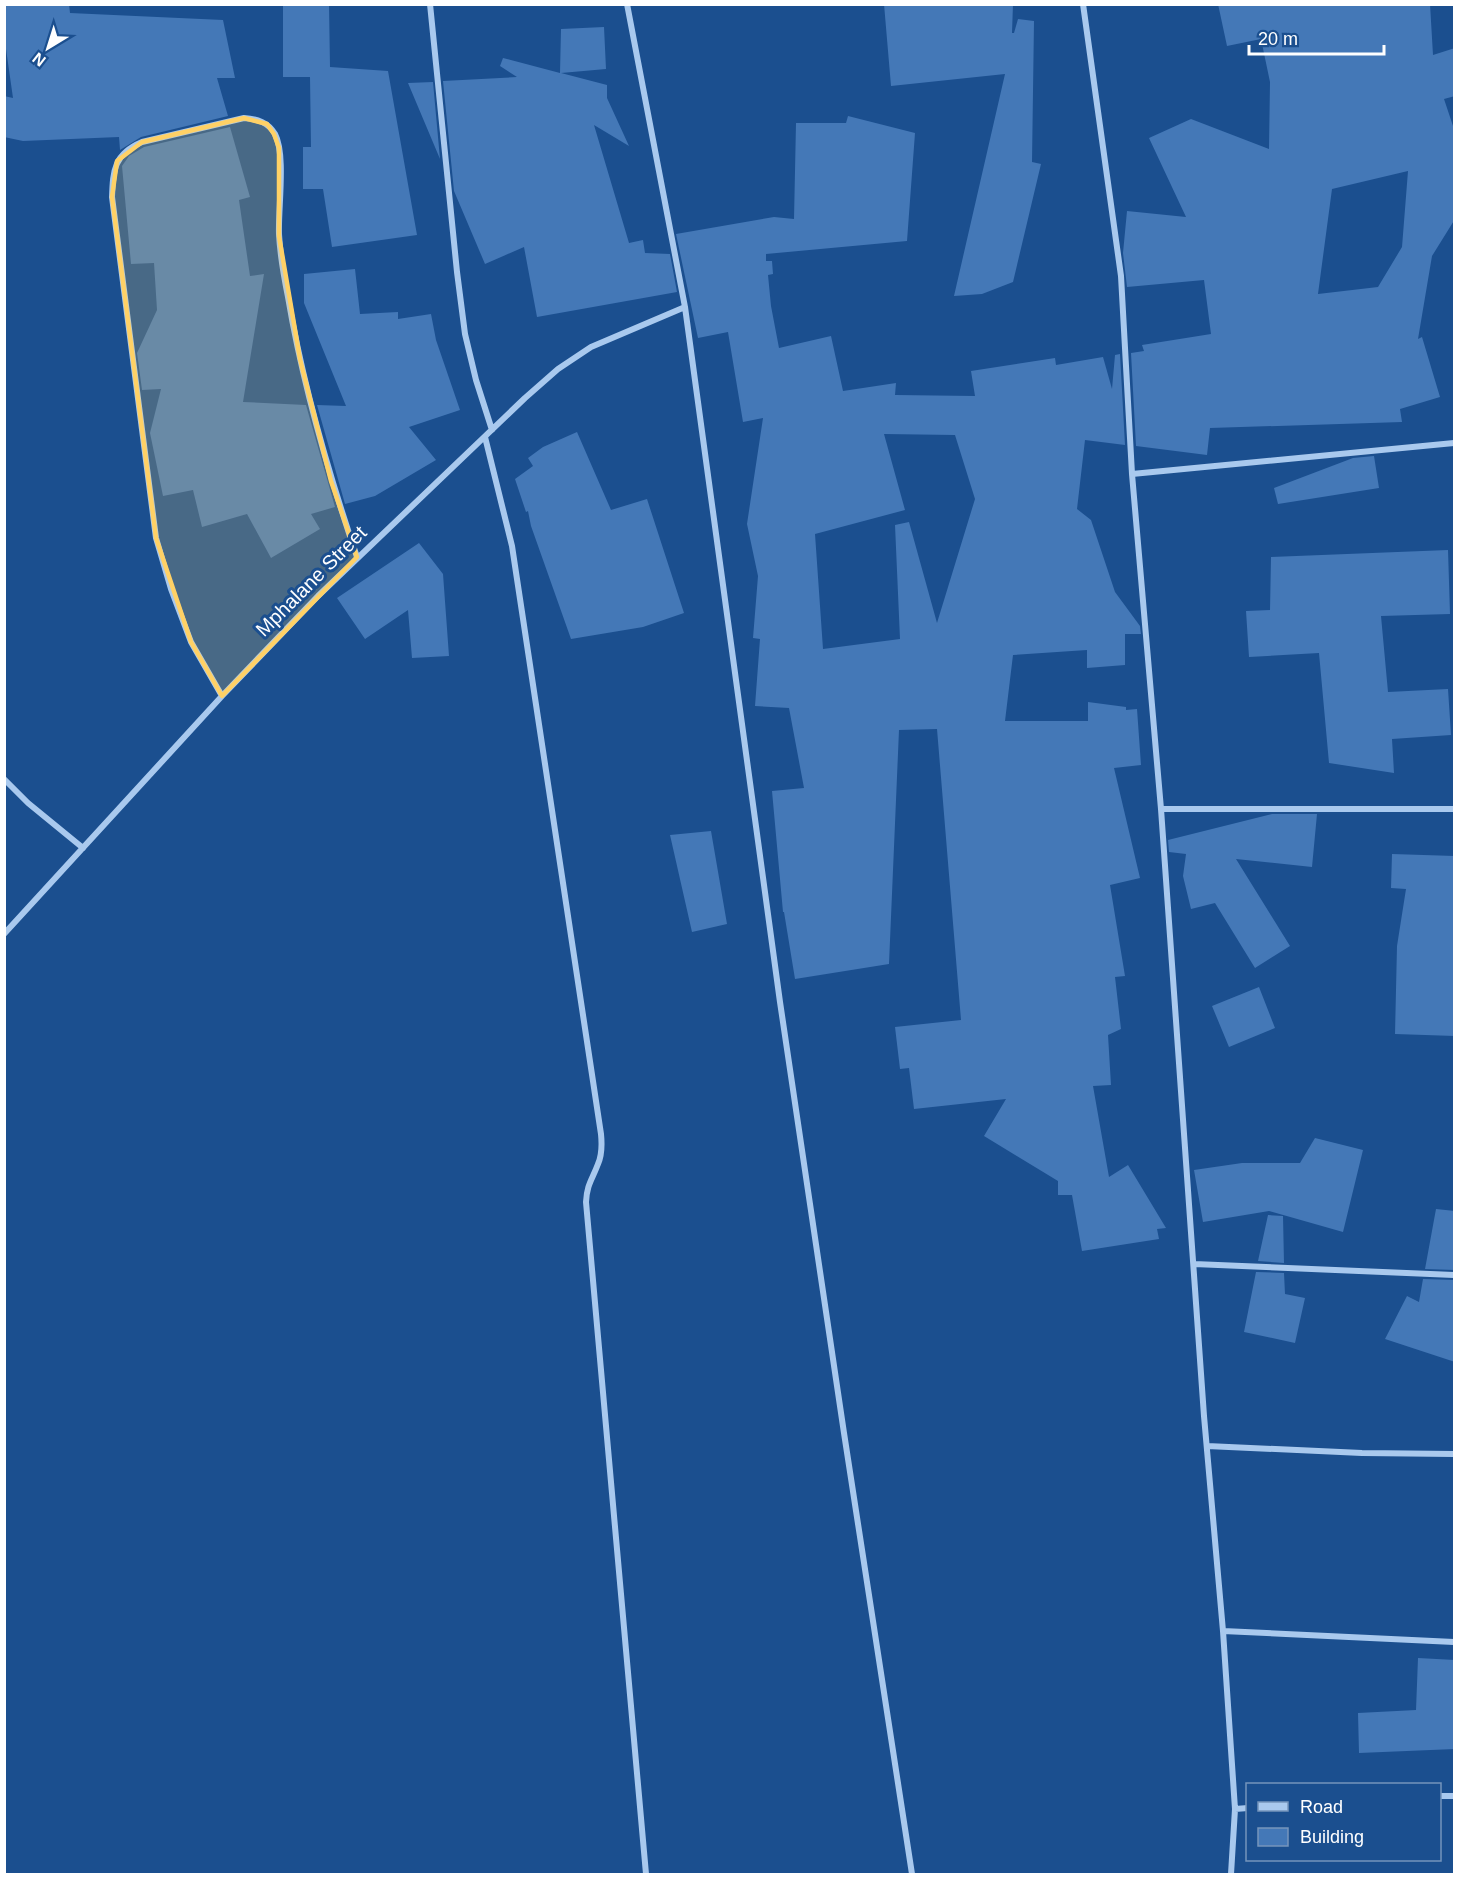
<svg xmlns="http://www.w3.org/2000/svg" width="1459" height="1879" font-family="Arial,sans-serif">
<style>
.building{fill:#4478b7;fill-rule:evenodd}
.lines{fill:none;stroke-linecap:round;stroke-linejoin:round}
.street{stroke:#a9c9ee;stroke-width:6}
.marked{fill:#ffd166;fill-opacity:0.2;stroke:#ffd166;stroke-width:4.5;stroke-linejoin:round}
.labels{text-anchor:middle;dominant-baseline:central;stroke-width:6;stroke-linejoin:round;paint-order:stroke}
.street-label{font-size:20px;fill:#fff;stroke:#1b4f8f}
</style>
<rect width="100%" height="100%" fill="#1b4f8f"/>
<!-- building -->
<path class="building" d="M 4,4 L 69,4 L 70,13 L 223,20 L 235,78 L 217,78 L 228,116 L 141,137 L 120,150 L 119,137 L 23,141 L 4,137 L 4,96 L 13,98 L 4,35 Z
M 283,4 L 329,4 L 330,67 L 388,71 L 417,235 L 332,247 L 323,189 L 303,189 L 303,147 L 311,147 L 310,77 L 283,77 Z
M 884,4 L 1013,4 L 1012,33 L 1014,33 L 1018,19 L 1034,21 L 1032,162 L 1041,164 L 1013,282 L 982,294 L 954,296 L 1005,74 L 891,86 Z
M 1218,4 L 1430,4 L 1433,55 L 1455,48 L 1455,96 L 1444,99 L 1455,132 L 1455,219 L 1432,256 L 1418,339 L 1422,337 L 1440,397 L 1400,409 L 1402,422 L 1210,428 L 1207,455 L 1136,446 L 1131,353 L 1144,351 L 1142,345 L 1211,334 L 1204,280 L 1127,287 L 1123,253 L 1127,211 L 1186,217 L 1149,138 L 1191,119 L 1269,149 L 1270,82 L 1261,39 L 1227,46 ZM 1408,171 L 1402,247 L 1378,287 L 1318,294 L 1332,189 Z
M 604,27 L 606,69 L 561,73 L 607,85 L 607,98 L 629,146 L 594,125 L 629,243 L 643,240 L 645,253 L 670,254 L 677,292 L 537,317 L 524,247 L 485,264 L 454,191 L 443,81 L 517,77 L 500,66 L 503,58 L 560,73 L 561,29 Z
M 433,82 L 440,159 L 408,83 Z
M 848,116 L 915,133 L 907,241 L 766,254 L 766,261 L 772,261 L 773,274 L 768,275 L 771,306 L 779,348 L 831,336 L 843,391 L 896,383 L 895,395 L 975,396 L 971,371 L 1055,358 L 1056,365 L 1103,357 L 1112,389 L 1115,355 L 1120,354 L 1125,445 L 1085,440 L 1077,509 L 1091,520 L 1115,592 L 1140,626 L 1141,634 L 1125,634 L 1125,665 L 1087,668 L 1087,650 L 1013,655 L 1005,721 L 1088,721 L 1088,702 L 1126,707 L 1126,710 L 1137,709 L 1141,765 L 1114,768 L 1140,878 L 1110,885 L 1125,976 L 1115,977 L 1121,1029 L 1108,1035 L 1111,1085 L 1093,1086 L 1109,1177 L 1128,1165 L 1166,1228 L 1157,1229 L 1159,1239 L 1082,1251 L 1072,1195 L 1058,1195 L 1058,1181 L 984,1136 L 1006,1099 L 914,1109 L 909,1068 L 900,1069 L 895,1027 L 961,1020 L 937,729 L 899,730 L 889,964 L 795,979 L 784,912 L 783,912 L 772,791 L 804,788 L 789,708 L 755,706 L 760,639 L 753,638 L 758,576 L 747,524 L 763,418 L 743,422 L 728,332 L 698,338 L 676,234 L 774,217 L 794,219 L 796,123 L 846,123 ZM 884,434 L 955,435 L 975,499 L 937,623 L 909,522 L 895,525 L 900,639 L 823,649 L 815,534 L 905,510 Z
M 230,127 L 250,197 L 239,200 L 250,276 L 264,274 L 243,402 L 306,405 L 335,507 L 311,514 L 320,529 L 271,558 L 247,514 L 202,527 L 193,490 L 163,496 L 150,433 L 161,389 L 142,390 L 137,353 L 157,310 L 154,263 L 131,264 L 122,166 L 129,156 L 144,147 Z
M 355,269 L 360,314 L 398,312 L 398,319 L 431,314 L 436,340 L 460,410 L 409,427 L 436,460 L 375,496 L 345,504 L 317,405 L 346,406 L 304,303 L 304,274 Z
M 577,432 L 611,510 L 647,499 L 684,613 L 643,627 L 571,639 L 531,526 L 528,511 L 526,512 L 515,479 L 533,466 L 528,458 L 543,447 Z
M 1374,456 L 1379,488 L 1278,504 L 1274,488 L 1353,458 Z
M 419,543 L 443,574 L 449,656 L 412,658 L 408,610 L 365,639 L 337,598 Z
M 1448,550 L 1450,614 L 1381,616 L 1388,692 L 1448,689 L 1451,735 L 1392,739 L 1394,773 L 1329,763 L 1319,653 L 1249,657 L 1246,611 L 1270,610 L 1271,557 Z
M 1272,814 L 1317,814 L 1312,867 L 1236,859 L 1290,946 L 1255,968 L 1215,903 L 1191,909 L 1183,876 L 1186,854 L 1169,852 L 1168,840 Z
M 711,831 L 727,924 L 692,932 L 670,835 Z
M 1392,854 L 1455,856 L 1455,1036 L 1395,1034 L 1397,946 L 1406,889 L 1391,888 Z
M 1259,987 L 1275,1028 L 1229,1047 L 1212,1006 Z
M 1315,1138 L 1363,1150 L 1343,1232 L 1269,1211 L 1203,1222 L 1194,1170 L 1242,1163 L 1300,1163 Z
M 1436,1209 L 1455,1211 L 1455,1270 L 1425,1269 Z
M 1268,1215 L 1283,1216 L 1284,1263 L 1258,1261 Z
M 1256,1272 L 1284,1273 L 1285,1294 L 1305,1298 L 1295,1343 L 1244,1332 Z
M 1423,1279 L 1455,1280 L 1455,1362 L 1385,1339 L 1407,1296 L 1419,1302 Z
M 1418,1658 L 1455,1660 L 1455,1749 L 1359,1753 L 1358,1713 L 1416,1710 Z"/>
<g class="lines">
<!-- street -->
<path class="street" d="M 430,4 L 457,272 L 465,334 L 476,380 L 492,430
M 627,4 L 685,307 L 780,1002 L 844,1433 L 912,1874
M 1083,4 L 1121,276 L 1132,474 L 1161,809 L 1204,1416 L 1223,1631 L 1235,1809 L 1231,1874
M 485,437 L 512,546 L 601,1134 C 602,1144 602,1155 598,1164 C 592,1180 587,1184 586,1202 L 646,1874
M 1132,474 L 1454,443
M 222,696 L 191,642 L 171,589 L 156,538 L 112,197 C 113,170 114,154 142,142 L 244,118 C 257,119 268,122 275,134 C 286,155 278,208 279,234 C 280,255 284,277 288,297 C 303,386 328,472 357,557
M 4,779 L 28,803 L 83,848
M 1161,809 L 1454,809
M 4,934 L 222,696 L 318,596 L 525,398 L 558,369 L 591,347 L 685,307
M 1194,1264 L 1454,1275
M 1207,1446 L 1362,1453 L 1454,1454
M 1223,1631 L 1454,1642
M 1440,1796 L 1454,1796
M 1235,1809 L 1248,1808"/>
</g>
<!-- marked area -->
<path class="marked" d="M 244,118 L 267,124 L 274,134 L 279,148 L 279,236 L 300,359 L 331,481 L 357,557 L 222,696 L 191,642 L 156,538 L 112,197 L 117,161 L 142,142 Z"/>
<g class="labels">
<!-- street labels -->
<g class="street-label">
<text transform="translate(311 581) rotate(-45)">Mphalane Street</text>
</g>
</g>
<!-- border -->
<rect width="1459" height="1879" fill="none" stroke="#ffffff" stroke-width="12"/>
<!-- legend -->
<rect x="1246" y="1783" width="195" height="78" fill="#1b4f8f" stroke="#7695bc" stroke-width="1.5"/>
<rect x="1258" y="1802" width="30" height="9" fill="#a9c9ee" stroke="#7695bc" stroke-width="1.5"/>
<text x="1300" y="1813" font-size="18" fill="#ffffff">Road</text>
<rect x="1258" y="1828" width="30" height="18" fill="#4478b7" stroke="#7695bc" stroke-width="1.5"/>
<text x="1300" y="1843" font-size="18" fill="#ffffff">Building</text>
<!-- north arrow -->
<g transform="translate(48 48) rotate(218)" stroke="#1b4f8f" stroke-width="4.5" paint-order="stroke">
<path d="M0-4.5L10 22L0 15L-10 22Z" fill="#ffffff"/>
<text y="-9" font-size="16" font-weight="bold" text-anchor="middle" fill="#ffffff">N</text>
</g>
<!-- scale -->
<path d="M1249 45v9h135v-9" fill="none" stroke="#ffffff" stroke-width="3"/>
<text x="1258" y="45" font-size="18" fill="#ffffff" stroke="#1b4f8f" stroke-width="4.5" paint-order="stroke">20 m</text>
</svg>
